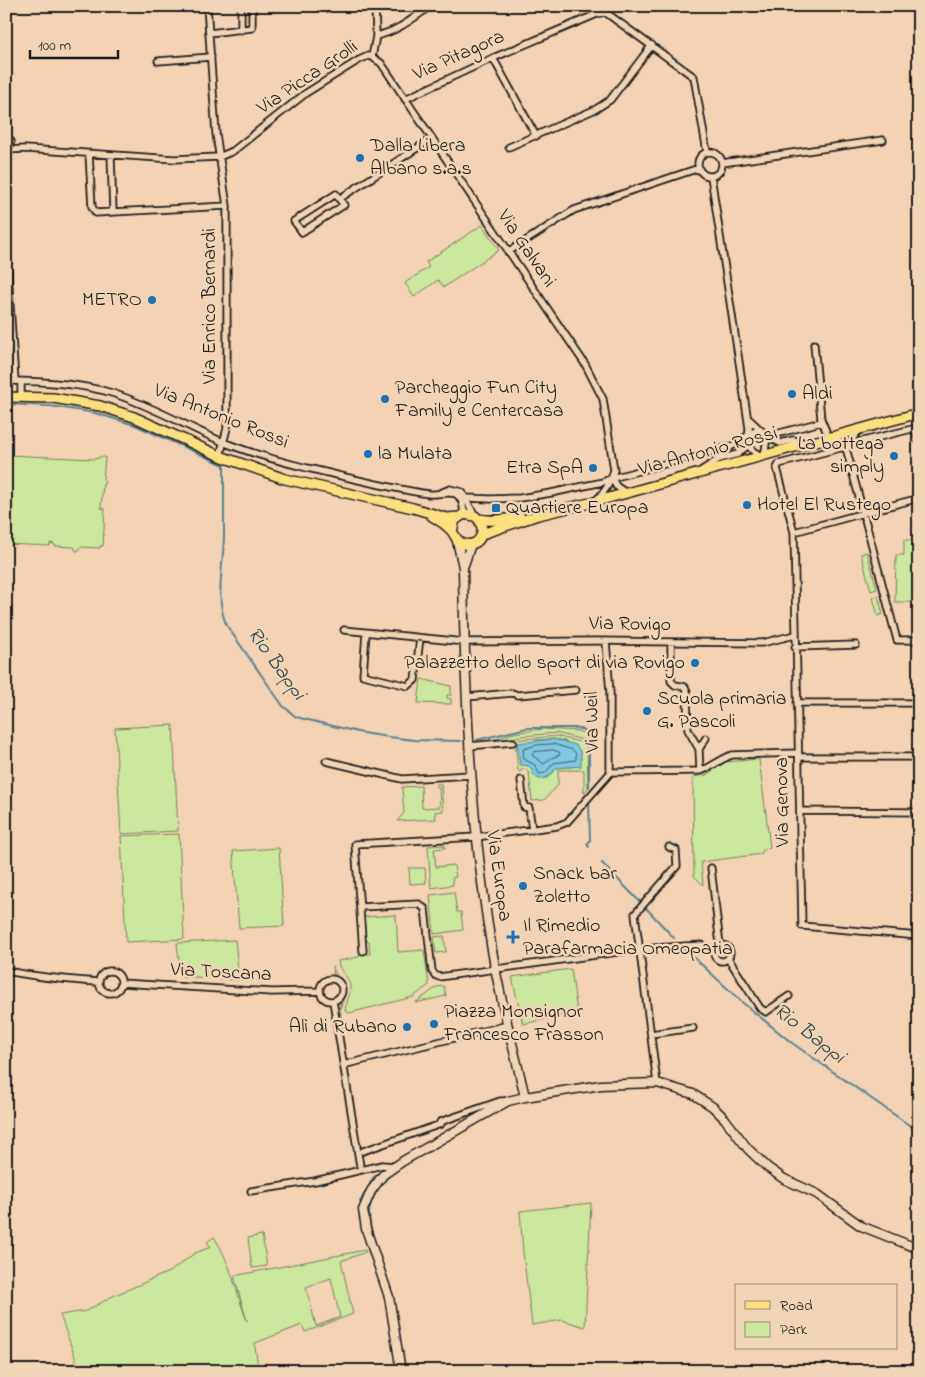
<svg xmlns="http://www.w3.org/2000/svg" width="925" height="1377" font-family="'Indie Flower',sans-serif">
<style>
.green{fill:#cce89e;stroke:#74825d;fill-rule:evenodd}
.water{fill:#80c7e1;stroke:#588392}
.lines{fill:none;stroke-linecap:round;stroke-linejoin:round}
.shore{stroke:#44606b;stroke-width:1}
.stream{stroke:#588392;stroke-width:2}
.street-casing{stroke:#1c1c1c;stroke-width:9}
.secondary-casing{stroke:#1c1c1c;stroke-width:11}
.primary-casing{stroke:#1c1c1c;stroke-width:12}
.street{stroke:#f0d5b7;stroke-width:5.5}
.secondary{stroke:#f0d5b7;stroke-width:8}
.primary{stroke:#fce080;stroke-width:9}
.poi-dot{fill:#1f6fb2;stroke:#f0d5b7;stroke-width:2}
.labels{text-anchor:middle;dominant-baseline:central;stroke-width:5;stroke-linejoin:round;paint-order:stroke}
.street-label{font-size:20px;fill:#1c1c1c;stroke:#f0d5b7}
.poi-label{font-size:20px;fill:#1c1c1c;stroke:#f0d5b7;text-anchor:start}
.water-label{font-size:21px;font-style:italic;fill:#35474d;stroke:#f0d5b7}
</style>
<rect width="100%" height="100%" fill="#f4d2b4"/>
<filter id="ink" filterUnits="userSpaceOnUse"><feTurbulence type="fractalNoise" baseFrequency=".02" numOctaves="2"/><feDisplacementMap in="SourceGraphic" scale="10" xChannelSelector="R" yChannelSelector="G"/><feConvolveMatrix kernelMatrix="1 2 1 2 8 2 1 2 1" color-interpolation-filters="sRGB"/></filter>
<g filter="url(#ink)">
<!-- green -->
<path class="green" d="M 482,225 L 499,250 L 444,287 L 438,280 L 414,297 L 405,283 L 429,267 L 426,262 Z
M 7,455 L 93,459 L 99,458 L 99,457 L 105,457 L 103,480 L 105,481 L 104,484 L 103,484 L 101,508 L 105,509 L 103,546 L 100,546 L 100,548 L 80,547 L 78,551 L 76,551 L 74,547 L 55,546 L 54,544 L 50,543 L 50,546 L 6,544 Z
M 904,540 L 919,540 L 919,602 L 895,602 L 896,555 L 904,555 Z
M 867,552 L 877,589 L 871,591 L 861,554 Z
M 878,596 L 883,614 L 878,616 L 873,597 Z
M 421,679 L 451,686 L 451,695 L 447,695 L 447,698 L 451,699 L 451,704 L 418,703 Z
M 173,725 L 178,831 L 121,834 L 115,728 Z
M 543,729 L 578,731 L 587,735 L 587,741 L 556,733 L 522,736 L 482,743 L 514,733 Z
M 556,736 L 587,744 L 588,788 L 584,793 L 584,770 L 558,770 L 558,785 L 544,800 L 532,801 L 529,773 L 525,769 L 522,769 L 520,772 L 518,770 L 515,740 ZM 554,739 L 565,741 L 581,766 L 556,768 L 553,773 L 547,778 L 529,766 L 536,740 Z
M 759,759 L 770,847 L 763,850 L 761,854 L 701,862 L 703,885 L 694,876 L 693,777 L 706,775 L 725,762 Z
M 436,784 L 441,784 L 443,811 L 435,812 L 436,819 L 397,821 L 404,813 L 402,787 L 421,786 L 422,808 L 440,807 L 439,787 L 436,787 Z
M 179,834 L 184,939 L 126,942 L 121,836 Z
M 445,845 L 445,848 L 434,849 L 436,867 L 454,865 L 456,877 L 452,878 L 453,885 L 431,888 L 428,846 Z
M 279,848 L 284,926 L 239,928 L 233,851 Z
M 409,868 L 425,868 L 426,883 L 410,884 Z
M 454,892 L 457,912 L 461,912 L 463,930 L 434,934 L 430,895 Z
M 396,915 L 398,952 L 424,950 L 429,985 L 413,997 L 349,1013 L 345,1011 C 346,1002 351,995 350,986 C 349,976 339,973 338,961 L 359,957 L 359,954 L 370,954 L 369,941 L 366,941 L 364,917 Z
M 444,936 L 446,952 L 436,953 L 434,937 Z
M 235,940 L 239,980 L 181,976 L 177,943 Z
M 332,966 L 337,976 L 342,982 L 345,989 L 345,994 L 340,1009 L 342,1026 L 340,1027 L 339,1009 L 344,989 L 341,983 L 334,975 Z
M 571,969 L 577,1012 L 523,1024 L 512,977 Z
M 444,986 L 446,996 L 415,1003 L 437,987 Z
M 591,1203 L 585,1327 L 562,1320 L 532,1325 L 523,1252 L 520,1211 Z
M 262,1235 L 267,1266 L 252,1268 L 248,1238 Z
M 214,1237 C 231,1262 236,1293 247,1321 L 234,1276 L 365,1250 L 366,1252 L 341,1261 L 353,1314 L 305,1332 L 302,1325 L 255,1343 C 254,1352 260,1362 256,1371 L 80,1371 L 60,1315 L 86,1311 L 113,1296 L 171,1271 L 195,1253 L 211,1247 L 207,1242 ZM 331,1278 L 340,1317 L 316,1326 L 306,1287 Z"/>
<!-- water -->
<path class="water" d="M 554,739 L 576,745 L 581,753 L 581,766 L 556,768 C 550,779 535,786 531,768 L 529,766 L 520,765 L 517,743 Z"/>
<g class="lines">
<!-- shore -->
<path class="shore" d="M 553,744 L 573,750 L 576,754 L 576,760 L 554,763 L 545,773 L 539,774 L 535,765 L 524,759 L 523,749 L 537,745 Z
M 553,750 L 559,752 L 560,755 L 551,758 L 544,764 L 532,755 L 534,752 Z"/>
<!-- stream -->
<path class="stream" d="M 6,404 L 50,406 L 95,413 L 135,425 L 224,465 C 224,488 224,511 224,535 C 224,565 214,598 227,626 L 283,706 L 296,717 L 362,733 L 389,737 L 414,740 L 461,741
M 477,740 L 527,728 L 576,728 C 582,729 586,730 589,736 L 589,787
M 589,847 L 587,844 L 590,841 L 589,801
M 602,863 L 640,902
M 646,908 L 674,938
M 688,952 L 743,1003 L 792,1043 L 919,1132
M 360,1202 L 373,1178 L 385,1168
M 380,1259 C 368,1219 359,1206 392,1173"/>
<!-- street casing -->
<g class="street-casing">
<path id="street" d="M 207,6 L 216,134 L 227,206 L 227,428 L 220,456
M 241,30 L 241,6
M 209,33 L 252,28 L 252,6
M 376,36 C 397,32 413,18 431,6
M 372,57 L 381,63 L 585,364 L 603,399 L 614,470 C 611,483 605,492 596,500
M 372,57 L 376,36 L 375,6
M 493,58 L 536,136
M 158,61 L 211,57
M 405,99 L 493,58 L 597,14 L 605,12 L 694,77 L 707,152
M 6,134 L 11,141 L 9,147 L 7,151
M 509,147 L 596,109 L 610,100 L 652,45
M 7,150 L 25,149 L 174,159 L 219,157 L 233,151 L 306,93 L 359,60 L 368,56 L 372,57
M698 164a12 12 0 1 1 24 0a12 12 0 1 1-24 0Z
M 89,154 L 92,207 L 96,213 L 113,212
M 111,155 L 113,212 L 227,206
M 722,163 L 883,140
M 339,199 L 344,205 L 302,232 L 294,221 L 336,194 L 339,199 L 431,139
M 6,243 L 15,381
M 508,252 L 574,210 L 699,168
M 814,344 L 821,419 L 829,438
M 6,381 C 41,381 78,383 112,393 C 150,405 186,426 223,442 C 250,453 279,461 307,468 C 347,477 388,488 429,494 C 437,495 448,491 456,494 C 463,498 463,507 464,514
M 21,382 L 21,397
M 750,420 L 767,436 L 780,443 L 793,440 L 806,443
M 749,433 L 761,438 L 821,422
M 831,437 L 846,448 L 897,640 L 919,640
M 919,442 L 916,432 L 912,429 L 851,444 L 846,448 L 840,448 L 779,464 L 777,468 L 794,532 L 802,926 L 919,936
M 748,445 L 753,451 L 761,456 L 765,451 L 767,436
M 847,446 L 859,430
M 702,470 L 719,459 L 738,454 L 748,445 L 749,428 L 711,176
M 612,478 L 616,486 L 626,493
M 440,493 L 450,489 L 462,492 L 475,516
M 466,498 L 490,499 L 520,498 L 551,493 L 603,482 L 612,478 L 732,446 C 742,441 748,433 759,430
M 794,532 L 919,498
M 344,630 L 465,642 L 597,641 L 762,643 L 795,635
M 366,633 L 363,675 L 408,686 L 415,680 L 420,638
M 606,641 L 610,693 L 610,770 L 611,772
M 671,642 L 671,681 L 675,685 L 685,687 L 687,691 L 688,730 L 699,749 L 700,771
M 795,647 L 856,645
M 467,697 L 512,693 L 518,695 L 576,690
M 797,703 L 919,703
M 469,746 L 513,742
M 699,749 L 706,738
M 799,757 L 919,757
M 326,761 L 402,779 L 470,775
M 521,780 L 524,807 L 529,808 L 532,830
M 800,811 L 919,812
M 711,868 L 720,945
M 360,907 L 419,904 L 425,909 L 432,971 L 435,975 L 439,977 L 639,949 L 702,945 L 714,951
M714 953a8 8 0 1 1 16 0a8 8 0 1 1-16 0Z
M 363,951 L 355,844 L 476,837 L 557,826 L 567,822 L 611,772 L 700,771 C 711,768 720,759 732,755 L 798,753
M 728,958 L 760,1008 L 766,1012 L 789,996
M 6,971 C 37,977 67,980 99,982
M99 982a11 11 0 1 1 22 0a11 11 0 1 1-22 0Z
M320 990a11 11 0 1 1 22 0a11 11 0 1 1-22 0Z
M 121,983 L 272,992 L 319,991
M 333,1001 L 360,1166
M 651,1034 L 693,1028
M 343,1065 L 508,1025
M 657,1083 L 635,914 L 677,866 L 676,850 L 669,847
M 440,1122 L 500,1101 L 506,1101
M 363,1151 L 441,1124
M 251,1191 L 315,1181 L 382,1165 L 396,1166"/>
</g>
<!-- secondary casing -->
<g class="secondary-casing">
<path id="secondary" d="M 457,541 L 463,567 C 465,701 471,835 495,967 C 503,1011 515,1053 525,1097
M 464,565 L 471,544
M 401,1371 L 389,1297 L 366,1229 L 363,1210 L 371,1191 L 383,1175 L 403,1161 L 508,1101 L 525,1097 L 601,1085 L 625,1084 L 657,1083 L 693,1094 L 713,1107 L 725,1119 L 748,1149 L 767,1167 L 784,1179 L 817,1194 L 861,1226 L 919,1249"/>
</g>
<!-- primary casing -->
<g class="primary-casing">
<path id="primary" d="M 6,397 L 53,398 L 100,406 L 134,417 L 220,456 L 285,479 L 413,508 L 447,518 L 459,517
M 432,516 C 439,520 446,525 451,530 C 456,536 456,542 464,544 C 482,548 488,526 475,516 L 464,514 L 455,520 L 452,531
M 479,519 C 493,522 507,519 520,517
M 482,534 L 538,515 L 594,502 L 919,413"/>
</g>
<!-- street -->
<use href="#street" class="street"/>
<!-- secondary -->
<use href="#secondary" class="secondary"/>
<!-- primary -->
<use href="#primary" class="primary"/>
</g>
</g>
<!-- markers -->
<g class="poi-dot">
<circle cx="360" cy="158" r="5"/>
<circle cx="152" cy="300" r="5"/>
<circle cx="792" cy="394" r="5"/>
<circle cx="385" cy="399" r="5"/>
<circle cx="368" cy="454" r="5"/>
<circle cx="894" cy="456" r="5"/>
<circle cx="593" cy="468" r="5"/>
<circle cx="747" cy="505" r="5"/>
<rect x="491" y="503" width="10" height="10" rx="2.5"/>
<circle cx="695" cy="663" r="5"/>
<circle cx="647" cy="711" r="5"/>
<circle cx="523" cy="886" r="5"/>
<path d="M510.5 929.5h5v5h5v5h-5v5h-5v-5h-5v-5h5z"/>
<circle cx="434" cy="1024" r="5"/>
<circle cx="407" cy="1027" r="5"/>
</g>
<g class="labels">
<!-- street labels -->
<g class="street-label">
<text transform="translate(459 56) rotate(-24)">Via Pitagora</text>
<text transform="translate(308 78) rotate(-34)">Via Picca Grolli</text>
<text transform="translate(526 249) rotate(56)">Via Galvani</text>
<text transform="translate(210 306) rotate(-90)">Via Enrico Bernardi</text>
<text transform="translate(221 417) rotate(22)">Via Antonio Rossi</text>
<text transform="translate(708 452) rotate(-15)">Via Antonio Rossi</text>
<text transform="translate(630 625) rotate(1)">Via Rovigo</text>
<text transform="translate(593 722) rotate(-91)">Via Weil</text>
<text transform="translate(783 802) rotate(-91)">Via Genova</text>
<text transform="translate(498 876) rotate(82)">Via Europa</text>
<text transform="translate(221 973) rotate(3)">Via Toscana</text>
</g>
<!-- poi labels -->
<g class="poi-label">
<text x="370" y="146">Dalla Libera<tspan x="370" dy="23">Albano s.a.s</tspan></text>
<text x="142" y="300" text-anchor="end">METRO</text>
<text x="395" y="388">Parcheggio Fun City<tspan x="395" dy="23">Family e Centercasa</tspan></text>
<text x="802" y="394">Aldi</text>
<text x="884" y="444" text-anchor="end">La bottega<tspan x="884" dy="23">simply</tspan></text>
<text x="378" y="454">la Mulata</text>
<text x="583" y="468" text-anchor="end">Etra SpA</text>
<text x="757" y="505">Hotel El Rustego</text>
<text x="506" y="508">Quartiere Europa</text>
<text x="685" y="663" text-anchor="end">Palazzetto dello sport di via Rovigo</text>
<text x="657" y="699">Scuola primaria<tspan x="657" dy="23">G. Pascoli</tspan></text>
<text x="533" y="874">Snack bar<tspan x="533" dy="23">Zoletto</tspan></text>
<text x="523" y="926">Il Rimedio<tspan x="523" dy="23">Parafarmacia Omeopatia</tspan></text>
<text x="444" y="1012">Piazza Monsignor<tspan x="444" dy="23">Francesco Frasson</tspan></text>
<text x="397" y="1027" text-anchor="end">Alì di Rubano</text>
</g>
<!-- water labels -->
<g class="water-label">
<text transform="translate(276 664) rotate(54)">Rio Bappi</text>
<text transform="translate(809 1034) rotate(38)">Rio Bappi</text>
</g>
</g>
<!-- margin -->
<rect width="925" height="1377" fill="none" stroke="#f0d5b7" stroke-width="25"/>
<rect x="12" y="12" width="900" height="1352" fill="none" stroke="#1c1c1c" stroke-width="2" filter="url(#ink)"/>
<!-- legend -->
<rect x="735" y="1284" width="162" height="65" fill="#f0d5b7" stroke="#9b8b79"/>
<rect x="745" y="1301" width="25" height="8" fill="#fce080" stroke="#9b8b79"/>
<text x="780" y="1310" font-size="15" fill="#1c1c1c">Road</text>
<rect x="745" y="1322" width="25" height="15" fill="#cce89e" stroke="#9b8b79"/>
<text x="780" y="1334" font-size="15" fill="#1c1c1c">Park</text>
<!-- scale -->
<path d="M30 50v8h88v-8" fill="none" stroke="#1c1c1c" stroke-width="2.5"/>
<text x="38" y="50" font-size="15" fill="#1c1c1c" stroke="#f0d5b7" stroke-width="4" paint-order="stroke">100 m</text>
</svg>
